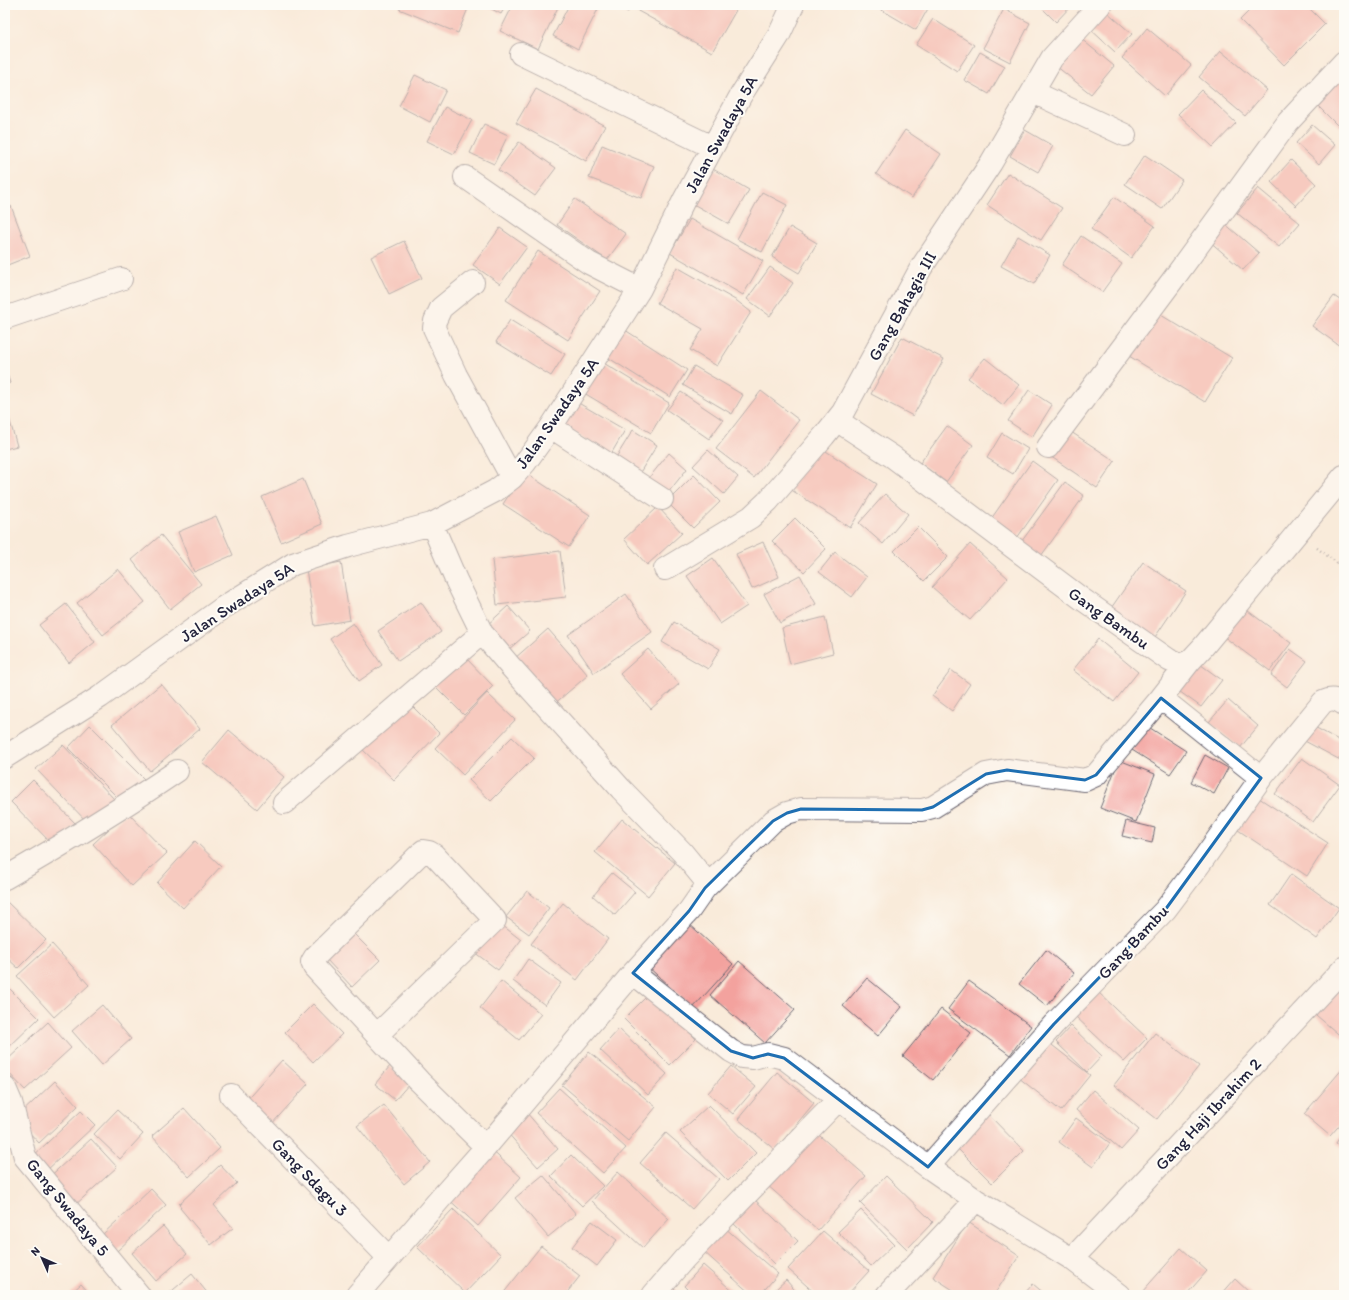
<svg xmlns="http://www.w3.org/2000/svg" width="1349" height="1300" font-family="Itim,sans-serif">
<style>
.building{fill:#f3a29e}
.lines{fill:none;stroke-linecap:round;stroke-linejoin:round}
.minor-casing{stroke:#6d6873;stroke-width:24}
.path{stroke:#6d6873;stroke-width:2.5;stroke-dasharray:1 3;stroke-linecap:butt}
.minor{stroke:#fff;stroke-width:22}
.marked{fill:none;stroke:#1f6fb2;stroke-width:3;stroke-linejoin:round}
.labels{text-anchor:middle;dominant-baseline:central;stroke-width:4;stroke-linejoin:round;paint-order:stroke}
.street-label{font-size:17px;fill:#22223b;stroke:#fdfcf7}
</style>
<rect width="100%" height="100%" fill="#fdfcf7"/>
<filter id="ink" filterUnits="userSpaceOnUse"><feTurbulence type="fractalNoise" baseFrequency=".025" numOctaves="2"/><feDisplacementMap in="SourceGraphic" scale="8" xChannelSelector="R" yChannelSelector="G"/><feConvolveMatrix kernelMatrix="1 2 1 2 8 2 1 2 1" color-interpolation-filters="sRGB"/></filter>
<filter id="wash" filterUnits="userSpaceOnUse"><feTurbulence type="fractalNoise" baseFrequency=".012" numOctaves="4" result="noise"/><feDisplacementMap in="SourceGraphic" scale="16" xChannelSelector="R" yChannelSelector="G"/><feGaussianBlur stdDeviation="0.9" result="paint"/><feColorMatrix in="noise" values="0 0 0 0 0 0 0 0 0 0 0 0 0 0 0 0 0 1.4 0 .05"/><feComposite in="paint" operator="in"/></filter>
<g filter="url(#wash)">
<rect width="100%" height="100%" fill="#f9ebda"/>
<g id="blocks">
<!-- building -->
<path class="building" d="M 401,5 L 465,5 L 469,6 L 458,33 L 399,9 Z
M 484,5 L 506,5 L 501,14 Z
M 513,5 L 559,5 L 538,49 L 500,31 Z
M 569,5 L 595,5 L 599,7 L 578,49 L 553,36 Z
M 615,5 L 632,5 L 628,12 Z
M 642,5 L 739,5 L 712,52 L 638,11 Z
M 882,5 L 930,5 L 916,30 L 880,9 Z
M 1039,5 L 1072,5 L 1056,22 Z
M 1255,5 L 1306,5 L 1325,24 L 1284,65 L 1240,20 Z
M 1004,9 L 1030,23 L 1010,62 L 983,48 Z
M 1105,10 L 1132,34 L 1115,52 L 1088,27 Z
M 933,19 L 974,45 L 957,71 L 916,45 Z
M 1147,28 L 1191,65 L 1165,96 L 1122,58 Z
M 1074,33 L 1114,66 L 1091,94 L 1051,62 Z
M 1221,51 L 1267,90 L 1245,116 L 1199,77 Z
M 980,52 L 1005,66 L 989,94 L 964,80 Z
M 1344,67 L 1344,123 L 1339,127 L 1312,100 Z
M 415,75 L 446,90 L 430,122 L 399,106 Z
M 536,89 L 605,126 L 586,161 L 516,123 Z
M 1201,90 L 1236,123 L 1213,147 L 1178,114 Z
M 445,107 L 472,120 L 454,154 L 427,141 Z
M 484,124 L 508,135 L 494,164 L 470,153 Z
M 1312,125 L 1335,145 L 1319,164 L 1296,143 Z
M 905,130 L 941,154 L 912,198 L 876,174 Z
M 1025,130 L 1053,146 L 1038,172 L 1010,156 Z
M 519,142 L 556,168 L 535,196 L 498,170 Z
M 602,145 L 654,166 L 641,198 L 589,178 Z
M 1145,155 L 1182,180 L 1162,209 L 1125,184 Z
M 1291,160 L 1316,184 L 1296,206 L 1271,182 Z
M 706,165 L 749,190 L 729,224 L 686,200 Z
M 1008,173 L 1062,208 L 1041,240 L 987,205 Z
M 1258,188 L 1300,223 L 1279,247 L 1237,213 Z
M 762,192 L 787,205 L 762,252 L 737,239 Z
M 1114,197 L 1155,226 L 1131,258 L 1091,229 Z
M 575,199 L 626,234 L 607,260 L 557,225 Z
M 11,206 L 30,256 L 5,266 L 5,208 Z
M 690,219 L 763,261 L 743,295 L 670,253 Z
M 1223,222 L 1259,253 L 1243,270 L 1208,240 Z
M 790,227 L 817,243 L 799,273 L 772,257 Z
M 500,228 L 527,247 L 500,284 L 473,265 Z
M 1018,236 L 1050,255 L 1034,284 L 1001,266 Z
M 1081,236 L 1122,264 L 1102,292 L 1062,265 Z
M 404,241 L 422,278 L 389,294 L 371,257 Z
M 538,251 L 600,291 L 568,340 L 506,300 Z
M 677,267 L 737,301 L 751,312 L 717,366 L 690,350 L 703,329 L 657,303 Z
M 770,267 L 793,283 L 770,316 L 747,299 Z
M 1334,296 L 1344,303 L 1344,349 L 1312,326 Z
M 1156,312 L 1232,358 L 1205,402 L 1129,356 Z
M 510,320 L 565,354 L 551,376 L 496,342 Z
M 622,328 L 687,370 L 670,397 L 604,355 Z
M 902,337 L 944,359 L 913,416 L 871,394 Z
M 985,358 L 1019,385 L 1003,405 L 968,378 Z
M 602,362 L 669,403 L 651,433 L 584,393 Z
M 694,366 L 743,395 L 732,414 L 683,385 Z
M 5,368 L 10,383 L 5,385 Z
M 1029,390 L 1052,405 L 1032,437 L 1008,421 Z
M 761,391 L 799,420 L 754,478 L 716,449 Z
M 681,392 L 723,420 L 709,439 L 667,410 Z
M 575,401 L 625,430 L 611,454 L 561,425 Z
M 5,404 L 17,446 L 5,449 Z
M 947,426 L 973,445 L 946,482 L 920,463 Z
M 633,430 L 657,445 L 639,474 L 615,459 Z
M 1068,430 L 1115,461 L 1097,488 L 1050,456 Z
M 1002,433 L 1028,449 L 1013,474 L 987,458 Z
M 818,446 L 877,484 L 850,528 L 790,489 Z
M 708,450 L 738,477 L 724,494 L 693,466 Z
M 669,453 L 687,469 L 666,495 L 648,479 Z
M 1032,461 L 1058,480 L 1012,545 L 986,526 Z
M 524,472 L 590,515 L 569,547 L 503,504 Z
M 694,475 L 720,502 L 693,528 L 667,502 Z
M 303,479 L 322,524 L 281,542 L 262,497 Z
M 1065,482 L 1084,496 L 1036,563 L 1016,549 Z
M 885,494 L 908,514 L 883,544 L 859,523 Z
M 658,507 L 682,533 L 647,565 L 624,539 Z
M 216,516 L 233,555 L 194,572 L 178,532 Z
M 795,518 L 826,549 L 804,572 L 772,541 Z
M 918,527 L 948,557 L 924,581 L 894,551 Z
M 161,535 L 201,584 L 170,609 L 132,560 Z
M 763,542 L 779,577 L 752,589 L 736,554 Z
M 970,544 L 1008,578 L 970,620 L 932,587 Z
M 560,551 L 566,597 L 497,605 L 492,560 Z
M 835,552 L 867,577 L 852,597 L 819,572 Z
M 713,558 L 747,606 L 720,624 L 687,576 Z
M 341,562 L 350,620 L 315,626 L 306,569 Z
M 1143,562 L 1186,591 L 1151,643 L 1107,614 Z
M 118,569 L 145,602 L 103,635 L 77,603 Z
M 800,575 L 816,604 L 780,623 L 764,594 Z
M 626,594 L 652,632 L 594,673 L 568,635 Z
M 421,602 L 441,632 L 398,661 L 378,631 Z
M 66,604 L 95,642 L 69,663 L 39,625 Z
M 508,606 L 530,631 L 508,650 L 486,626 Z
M 1244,608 L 1291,643 L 1270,671 L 1223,636 Z
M 825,617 L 833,653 L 790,664 L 782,628 Z
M 674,622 L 720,649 L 708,669 L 662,642 Z
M 353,623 L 382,665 L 359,681 L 330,639 Z
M 548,629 L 588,675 L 553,705 L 514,659 Z
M 1098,639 L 1138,672 L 1114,702 L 1073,670 Z
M 648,649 L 679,684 L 651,709 L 620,674 Z
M 1290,649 L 1307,661 L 1287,687 L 1271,675 Z
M 463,655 L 493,686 L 464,715 L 433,684 Z
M 1197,662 L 1222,680 L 1201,707 L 1176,689 Z
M 951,670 L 970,684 L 952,711 L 932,696 Z
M 161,684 L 200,729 L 150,771 L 112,725 Z
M 487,693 L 515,720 L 463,775 L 435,748 Z
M 406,700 L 439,733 L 394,780 L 360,747 Z
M 1228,700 L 1258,726 L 1240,748 L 1209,722 Z
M 1309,724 L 1344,743 L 1344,762 L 1301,739 Z
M 90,725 L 145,780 L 122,802 L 68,748 Z
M 1147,726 L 1186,751 L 1170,774 L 1132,750 Z
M 229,730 L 284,777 L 257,809 L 202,762 Z
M 512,737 L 534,758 L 491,801 L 469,780 Z
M 63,745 L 115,800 L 89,824 L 36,769 Z
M 1205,755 L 1228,768 L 1214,794 L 1191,782 Z
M 1302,758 L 1340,785 L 1313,822 L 1275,794 Z
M 1119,760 L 1155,774 L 1136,822 L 1100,808 Z
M 33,780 L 76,824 L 54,846 L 11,802 Z
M 1259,798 L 1328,843 L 1307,876 L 1238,830 Z
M 127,812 L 167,853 L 132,886 L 93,844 Z
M 622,819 L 675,863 L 648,896 L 595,852 Z
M 1126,821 L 1155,828 L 1152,843 L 1122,836 Z
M 195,841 L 221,866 L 183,908 L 157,883 Z
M 612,873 L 635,892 L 615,915 L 593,896 Z
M 1291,874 L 1339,908 L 1317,939 L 1270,905 Z
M 527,891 L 549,908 L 529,934 L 506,917 Z
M 5,900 L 46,940 L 18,968 L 5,956 Z
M 563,903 L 608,939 L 577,980 L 531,944 Z
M 686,921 L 733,964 L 693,1008 L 646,965 Z
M 498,922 L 521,940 L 498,970 L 474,952 Z
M 353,933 L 380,960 L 352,987 L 326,959 Z
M 52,944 L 89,985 L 54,1017 L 17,976 Z
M 1046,950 L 1074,973 L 1047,1006 L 1019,984 Z
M 528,959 L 561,983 L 545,1005 L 513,981 Z
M 739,961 L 795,1010 L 765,1043 L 710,995 Z
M 1344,969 L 1344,1039 L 1309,1009 Z
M 867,978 L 902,1007 L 878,1036 L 843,1006 Z
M 501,981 L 541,1014 L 519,1040 L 480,1008 Z
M 969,981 L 1031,1026 L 1010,1055 L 948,1009 Z
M 5,984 L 39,1018 L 5,1051 Z
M 1098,992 L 1147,1038 L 1124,1062 L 1075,1016 Z
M 650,993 L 696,1039 L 670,1065 L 624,1019 Z
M 313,1004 L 342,1034 L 313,1062 L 285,1032 Z
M 102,1005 L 131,1039 L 102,1065 L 72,1031 Z
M 941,1009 L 971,1033 L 933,1080 L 903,1056 Z
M 48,1022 L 71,1048 L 25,1090 L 5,1069 L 5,1062 Z
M 1071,1026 L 1102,1056 L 1087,1072 L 1056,1042 Z
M 619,1029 L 667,1074 L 648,1095 L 600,1050 Z
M 1155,1033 L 1199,1066 L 1157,1119 L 1114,1085 Z
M 1043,1038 L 1090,1075 L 1061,1111 L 1014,1074 Z
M 589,1052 L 656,1107 L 628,1141 L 562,1085 Z
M 282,1060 L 308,1084 L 270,1126 L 244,1103 Z
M 390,1066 L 410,1083 L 395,1100 L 375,1084 Z
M 731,1066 L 756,1087 L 733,1114 L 708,1093 Z
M 1344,1067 L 1344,1120 L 1330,1136 L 1304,1114 Z
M 777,1072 L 814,1103 L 775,1150 L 738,1119 Z
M 55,1081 L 78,1106 L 39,1143 L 16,1118 Z
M 559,1088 L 626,1148 L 603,1173 L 536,1113 Z
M 1093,1090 L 1139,1130 L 1121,1150 L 1076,1110 Z
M 384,1105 L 430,1162 L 404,1184 L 357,1126 Z
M 709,1105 L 756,1153 L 728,1181 L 680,1132 Z
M 184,1108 L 220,1148 L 189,1177 L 152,1136 Z
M 117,1110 L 143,1134 L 120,1159 L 94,1134 Z
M 81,1111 L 95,1125 L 45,1172 L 31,1158 Z
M 526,1112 L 558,1149 L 538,1167 L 505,1130 Z
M 986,1112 L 1024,1151 L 992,1183 L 953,1144 Z
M 1076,1118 L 1110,1143 L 1093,1167 L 1059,1142 Z
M 813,1130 L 866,1176 L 818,1230 L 766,1184 Z
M 1344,1131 L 1344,1149 L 1336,1143 Z
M 666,1133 L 719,1179 L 692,1209 L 640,1163 Z
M 91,1139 L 117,1167 L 73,1207 L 47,1179 Z
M 488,1147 L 521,1177 L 478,1226 L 445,1196 Z
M 571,1155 L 603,1186 L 582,1206 L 551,1176 Z
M 220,1165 L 237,1183 L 214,1205 L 233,1228 L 211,1245 L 180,1208 L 181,1207 L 179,1204 Z
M 618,1172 L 669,1219 L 643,1248 L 592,1201 Z
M 543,1175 L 576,1214 L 548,1237 L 515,1198 Z
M 886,1176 L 933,1222 L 907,1249 L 860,1203 Z
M 151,1189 L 166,1205 L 117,1251 L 102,1235 Z
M 752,1197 L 798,1241 L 775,1264 L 730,1220 Z
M 453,1209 L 501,1255 L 465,1293 L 417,1247 Z
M 861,1210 L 894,1244 L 871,1266 L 838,1232 Z
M 592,1221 L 617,1240 L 597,1266 L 572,1247 Z
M 968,1222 L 1019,1256 L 994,1295 L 961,1295 L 933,1277 Z
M 163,1226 L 187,1254 L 156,1281 L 132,1253 Z
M 724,1227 L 778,1274 L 760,1295 L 752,1295 L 703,1251 Z
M 823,1231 L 869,1271 L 847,1295 L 817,1295 L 788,1269 Z
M 541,1246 L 580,1276 L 565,1295 L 502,1295 Z
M 1181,1248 L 1207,1271 L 1186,1295 L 1145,1295 L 1142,1292 Z
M 703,1265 L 737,1295 L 693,1295 L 684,1286 Z
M 192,1274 L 209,1295 L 167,1295 Z
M 1235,1279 L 1251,1294 L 1250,1295 L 1221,1295 Z
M 786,1280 L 799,1295 L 769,1295 Z
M 81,1284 L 91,1295 L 69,1295 Z
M 1033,1284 L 1046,1295 L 1023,1295 Z
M 671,1285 L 681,1295 L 661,1295 Z"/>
</g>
</g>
<g filter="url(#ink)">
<use href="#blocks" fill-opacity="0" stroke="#6d6873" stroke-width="1"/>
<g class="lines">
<!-- minor casing -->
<g class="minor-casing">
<path id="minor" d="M 521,54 L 712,147
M 1033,92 L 1125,135
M 465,177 L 589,263 L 640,289
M 473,282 L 441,308 L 435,321 L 434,328 L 456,375 L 512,478
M 5,318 L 121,279
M 838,419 L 847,427 L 893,457 L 1082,599 L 1169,660 L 1180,665 L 1190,661 L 1203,647 L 1344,476
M 551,427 L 662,499
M 1048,447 L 1172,281 L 1288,122 L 1344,62
M 432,524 L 456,580 L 482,633 L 510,666 L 621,789 L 682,852 L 705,880 L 705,888
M 665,569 L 751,517 L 768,501 L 824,436 L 843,412 L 921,268 L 991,163 L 1052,58 L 1100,5
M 1161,698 L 1261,778
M 5,757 L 100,697 L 224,607 L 293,564 L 348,546 L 432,524 L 495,491 L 512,478 L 525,463 L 551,427 L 640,289 L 684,200 L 741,95 L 779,35 L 793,5
M 284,803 L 482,633
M 5,878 C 64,844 121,809 177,771
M 633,973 L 731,1051 L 742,1057 L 753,1058 L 768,1054 L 784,1058 L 928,1167 L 976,1200 L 1072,1259 L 1119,1295
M 377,1035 L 495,920 L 434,855 L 429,852 L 423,851 L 315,957 L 312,962 L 314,967 L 419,1081 L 486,1147
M 5,1088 L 11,1102 L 25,1157 L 139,1295
M 231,1095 L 389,1258
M 928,1167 L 1054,1024 L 1165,910 L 1199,865 L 1261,778 L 1323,702 C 1332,698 1336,699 1344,704
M 1072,1259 L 1344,968
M 357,1295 L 440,1199 L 486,1147 L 633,973 L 689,911 L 705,888 L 773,821 L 787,813 L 801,809 L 922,810 L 933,807 L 986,774 L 1007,770 L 1085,780 L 1096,775 L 1161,698 L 1190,661
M 653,1295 L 685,1258 L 838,1100
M 887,1295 L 976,1200"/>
</g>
<!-- path -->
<path class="path" d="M 1317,548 L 1344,568"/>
<!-- minor -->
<use href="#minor" class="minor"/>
</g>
</g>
<!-- marked area -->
<path d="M0 0H1349V1300H0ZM 1161,698 L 1261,778 L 1165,910 L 1054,1024 L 928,1167 L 784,1058 L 768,1054 L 753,1058 L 731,1051 L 633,973 L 689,911 L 705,888 L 773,821 L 787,813 L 801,809 L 922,810 L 933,807 L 986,774 L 1007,770 L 1085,780 L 1096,775 Z" fill="#f9ebda" fill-opacity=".55" fill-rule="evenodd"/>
<path class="marked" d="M 1161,698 L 1261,778 L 1165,910 L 1054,1024 L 928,1167 L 784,1058 L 768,1054 L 753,1058 L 731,1051 L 633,973 L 689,911 L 705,888 L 773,821 L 787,813 L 801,809 L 922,810 L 933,807 L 986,774 L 1007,770 L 1085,780 L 1096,775 Z"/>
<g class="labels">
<!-- street labels -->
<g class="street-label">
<text transform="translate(721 134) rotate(-61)">Jalan Swadaya 5A</text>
<text transform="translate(902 306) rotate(-61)">Gang Bahagia III</text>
<text transform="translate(557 413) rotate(-55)">Jalan Swadaya 5A</text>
<text transform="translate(237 602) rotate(-33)">Jalan Swadaya 5A</text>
<text transform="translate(1109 618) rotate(35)">Gang Bambu</text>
<text transform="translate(1133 942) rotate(-47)">Gang Bambu</text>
<text transform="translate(1208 1114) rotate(-47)">Gang Haji Ibrahim 2</text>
<text transform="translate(310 1177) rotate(46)">Gang Sdagu 3</text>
<text transform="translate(68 1207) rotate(51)">Gang Swadaya 5</text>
</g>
</g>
<!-- margin -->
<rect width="1349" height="1300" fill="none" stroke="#fdfcf7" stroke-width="20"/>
<!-- north arrow -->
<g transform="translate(42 1258) rotate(315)" stroke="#fdfcf7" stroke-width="3" paint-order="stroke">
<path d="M0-3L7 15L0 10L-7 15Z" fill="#22223b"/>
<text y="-6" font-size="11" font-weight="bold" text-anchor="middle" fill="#22223b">N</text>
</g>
</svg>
